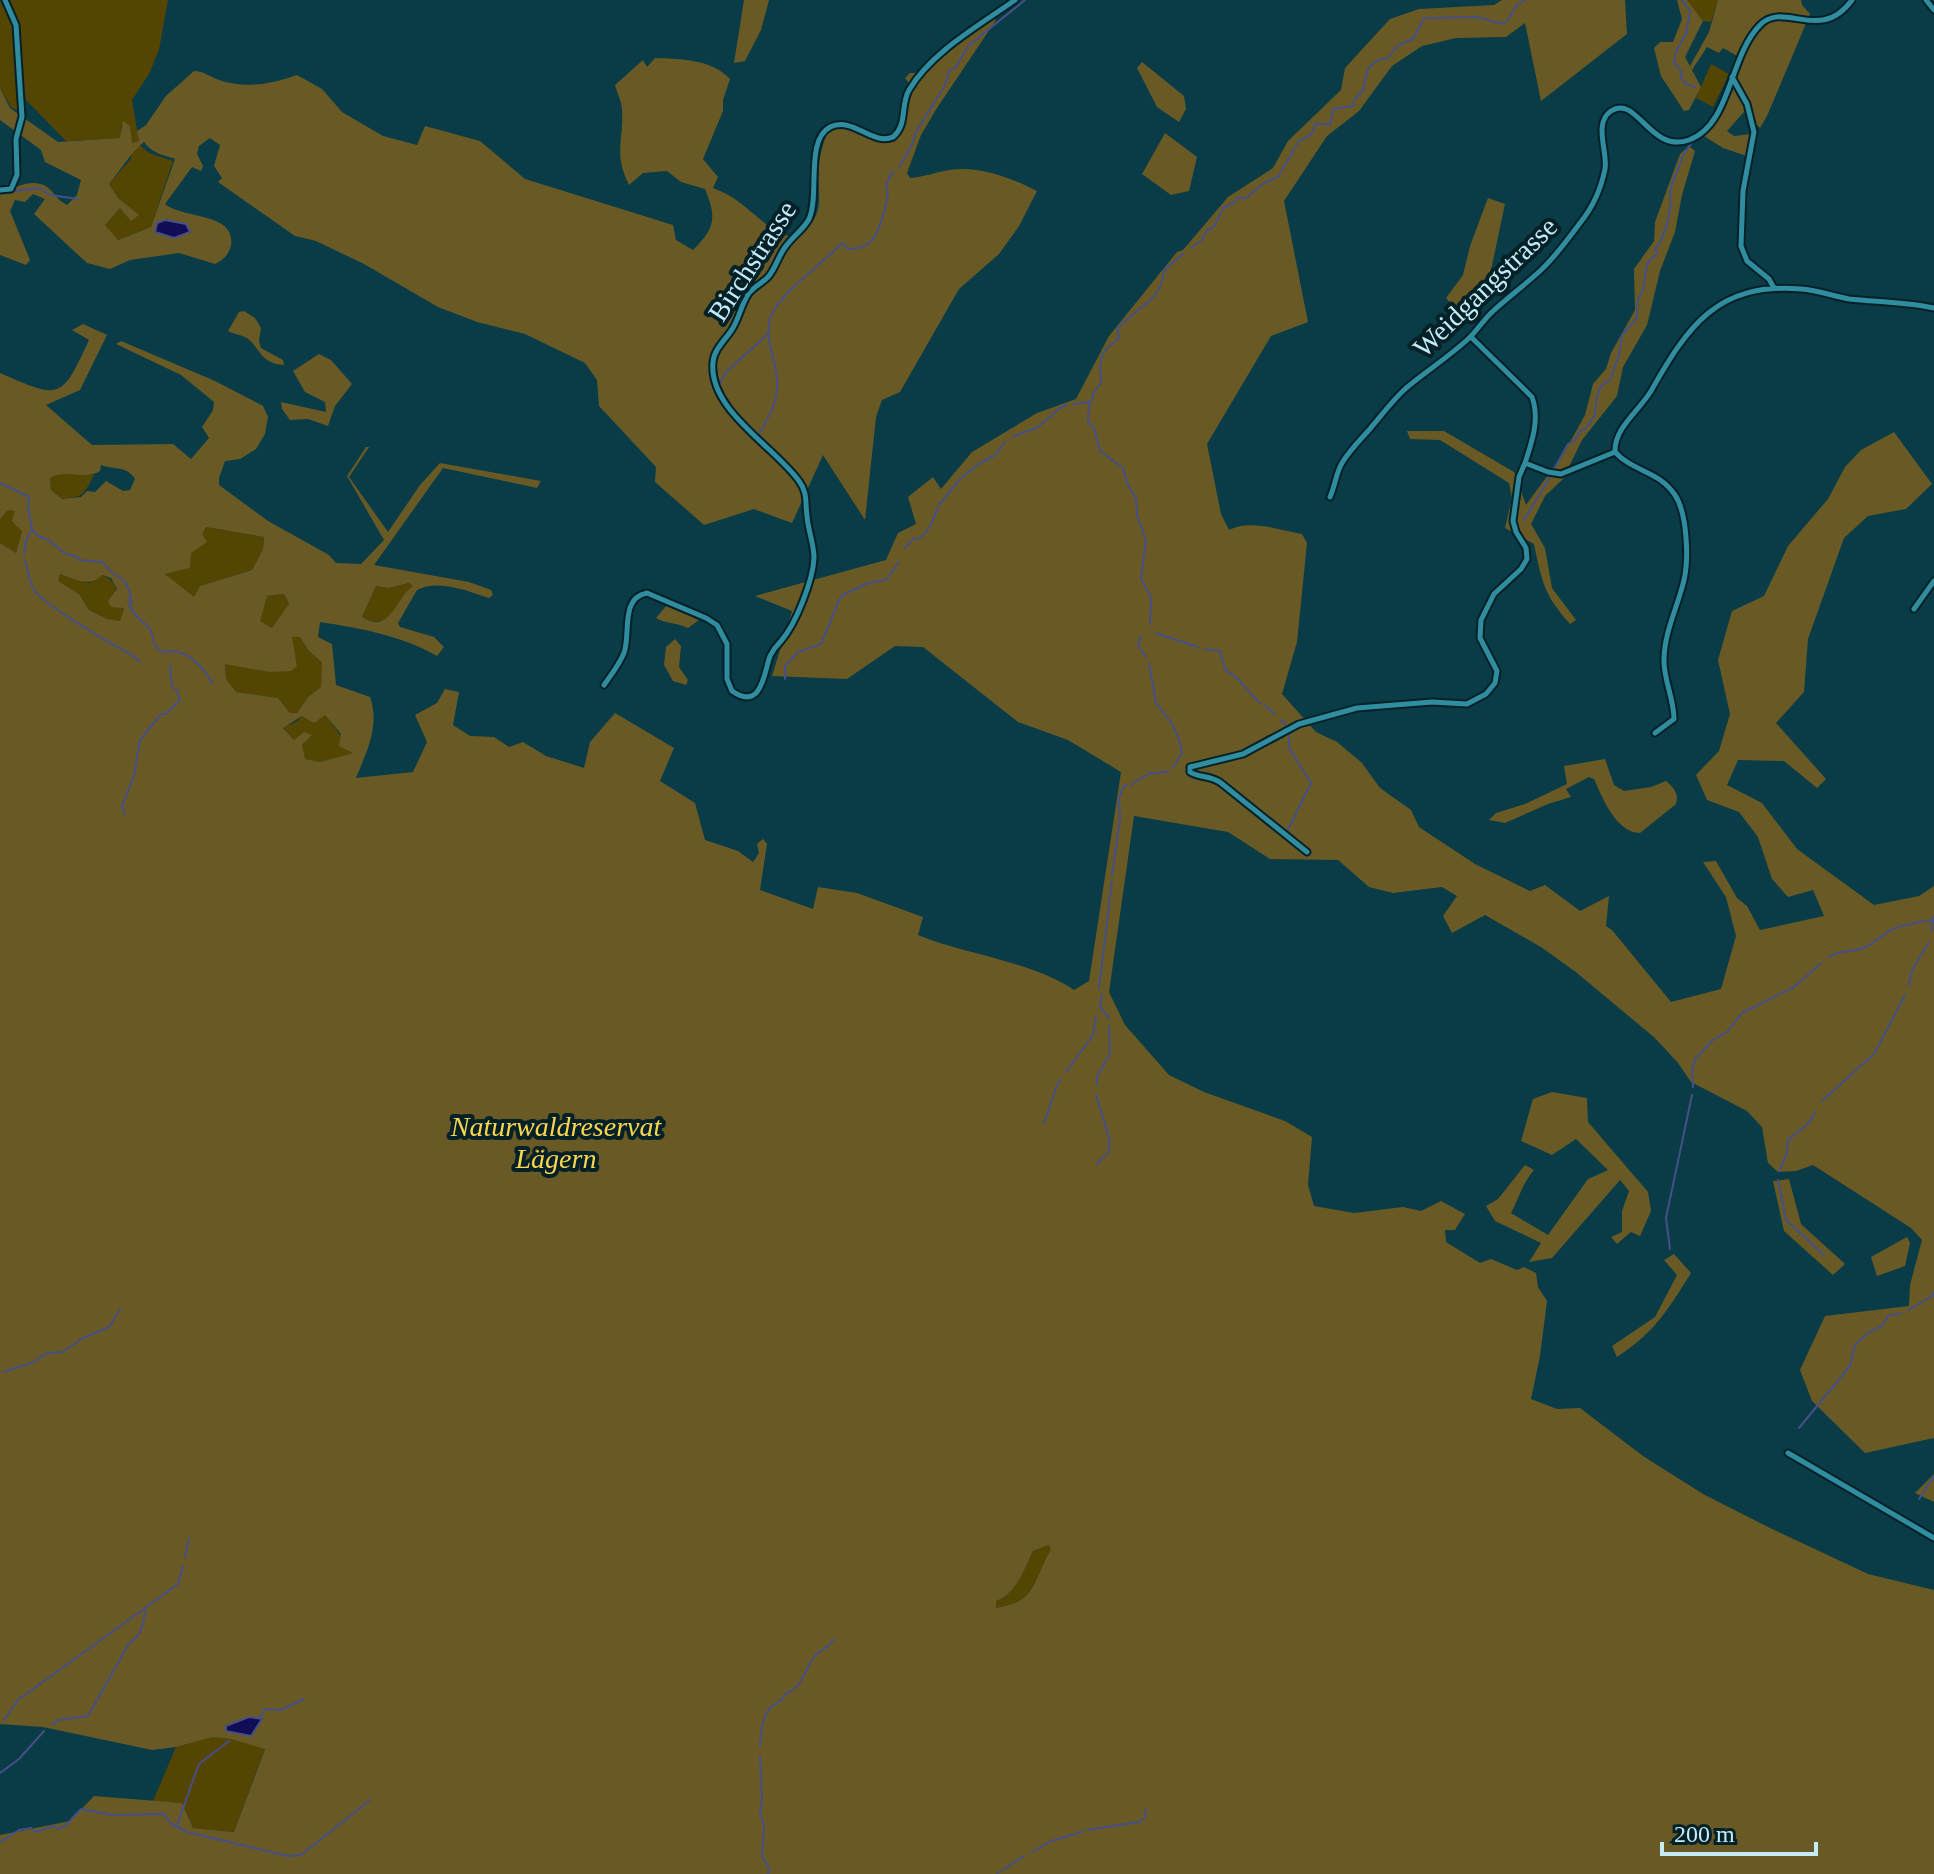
<svg xmlns="http://www.w3.org/2000/svg" width="1934" height="1874" font-family="'Times New Roman',serif">
<style>
.green{fill:#554503}
.forest{fill:#695a25;fill-rule:evenodd}
.water{fill:#110c56;stroke:#464f86;stroke-width:2}
.lines{fill:none;stroke-linecap:round;stroke-linejoin:round}
.stream{stroke:#464f86;stroke-width:2}
.minor-casing{stroke:#052127;stroke-width:9}
.minor{stroke:#308c9f;stroke-width:5}
.labels{text-anchor:middle;dominant-baseline:central;stroke-width:8;stroke-linejoin:round;paint-order:stroke}
.street-label{font-size:28px;fill:#c3ecf6;stroke:#052127}
.park-label{font-size:28px;font-style:italic;fill:#fad64e;stroke:#052127}
</style>
<rect width="100%" height="100%" fill="#093c46"/>
<!-- green -->
<path class="green" d="M 0,0 L 13,23 L 20,112 L 11,107 L 0,88 Z
M 5,0 L 168,0 L 159,50 L 149,74 L 132,100 L 139,141 L 132,143 L 121,125 L 121,138 L 66,141 L 23,97 L 16,24 Z
M 1687,0 L 1718,0 L 1711,22 L 1703,21 Z
M 1711,64 L 1729,74 L 1713,107 L 1696,98 Z
M 140,145 L 149,153 L 173,161 L 151,227 L 117,240 L 105,225 L 120,208 L 138,215 L 118,198 L 109,184 L 130,160 L 133,150 Z
M 59,473 L 94,475 C 83,495 86,496 62,499 L 51,490 L 50,478 Z
M 8,509 L 16,511 L 22,531 L 16,553 L 0,543 L 0,519 Z
M 206,527 L 264,537 L 263,549 L 252,570 L 200,586 L 194,598 L 165,574 L 189,568 L 190,553 Z
M 60,574 L 89,583 L 102,575 C 118,581 117,592 118,607 L 124,608 L 120,622 L 107,619 L 89,610 L 79,594 L 57,581 Z
M 410,583 L 413,586 C 401,603 387,633 362,617 L 376,586 L 389,588 Z
M 284,594 L 289,605 L 272,628 L 259,621 L 267,596 Z
M 291,637 L 300,637 L 308,650 L 323,662 L 321,687 L 308,697 L 297,713 L 290,713 L 278,698 L 236,692 L 226,679 L 225,663 L 269,672 L 297,666 Z
M 325,715 L 354,753 L 320,762 L 304,759 L 302,745 L 311,736 L 294,741 L 283,727 L 296,722 L 302,716 Z
M 1049,1545 L 1052,1550 C 1041,1564 1036,1591 1021,1600 C 1015,1604 1004,1606 996,1608 L 996,1601 C 1017,1593 1024,1570 1033,1551 Z
M 212,1737 L 232,1739 L 265,1748 L 234,1832 L 193,1828 L 182,1803 L 153,1801 L 176,1747 Z"/>
<!-- forest -->
<path class="forest" d="M 744,0 L 769,0 L 761,30 L 745,61 L 734,63 Z
M 1502,0 L 1625,0 L 1627,34 L 1541,101 L 1525,23 L 1506,37 L 1456,38 L 1422,46 L 1392,66 L 1359,111 L 1327,136 L 1284,201 L 1308,322 L 1271,336 L 1207,444 L 1221,514 L 1229,530 C 1250,519 1280,530 1302,534 L 1307,543 L 1297,642 L 1282,694 L 1316,732 L 1337,742 L 1362,763 L 1380,788 L 1411,810 L 1419,827 L 1475,864 L 1530,891 L 1545,885 L 1580,911 L 1609,896 L 1606,926 L 1612,930 L 1671,1002 L 1721,989 L 1736,936 L 1726,897 L 1703,862 L 1716,861 L 1737,898 L 1747,906 L 1760,930 L 1824,916 L 1813,890 L 1788,897 L 1772,879 L 1758,837 L 1739,812 L 1707,800 L 1696,775 L 1719,751 L 1730,714 L 1718,660 L 1732,611 L 1764,596 L 1788,546 L 1828,499 L 1845,467 L 1861,450 L 1894,432 L 1932,484 L 1906,509 L 1868,516 L 1844,538 L 1808,639 L 1804,692 L 1776,723 L 1826,779 L 1817,788 L 1784,761 L 1738,760 L 1727,785 L 1762,803 L 1797,849 L 1874,905 L 1919,896 L 1934,886 L 1934,1438 L 1865,1453 L 1812,1401 L 1800,1370 L 1825,1316 L 1909,1306 L 1910,1285 L 1922,1240 L 1911,1228 L 1813,1165 L 1796,1171 L 1778,1172 L 1768,1163 L 1762,1127 L 1747,1111 L 1691,1082 L 1678,1063 L 1655,1038 L 1577,973 L 1541,947 L 1485,915 L 1452,933 L 1443,916 L 1457,896 L 1442,887 L 1393,893 L 1369,887 L 1338,860 L 1270,859 L 1228,832 L 1134,816 L 1109,992 L 1125,1025 L 1169,1075 L 1204,1092 L 1285,1121 L 1312,1137 L 1308,1185 L 1314,1206 L 1354,1213 L 1403,1207 L 1421,1211 L 1441,1201 L 1465,1214 L 1455,1230 L 1445,1230 L 1446,1242 L 1480,1263 L 1491,1259 L 1517,1270 L 1524,1267 L 1536,1273 L 1538,1287 L 1547,1301 L 1540,1356 L 1531,1399 L 1557,1409 L 1580,1408 L 1643,1456 L 1703,1494 L 1770,1528 L 1868,1574 L 1934,1590 L 1934,1874 L 0,1874 L 0,1835 L 70,1821 L 94,1796 L 182,1803 L 193,1828 L 234,1832 L 265,1749 L 231,1739 L 213,1737 L 176,1747 L 152,1750 L 43,1727 L 0,1724 L 0,543 L 16,553 L 22,531 L 12,521 L 15,511 L 8,510 L 0,519 L 0,373 C 60,399 61,401 89,340 L 72,330 L 83,324 L 107,335 L 80,390 L 46,405 L 92,445 L 173,444 L 191,459 L 209,438 L 202,427 L 213,410 L 214,402 L 181,375 L 116,344 L 121,341 L 215,381 L 263,406 L 268,417 L 265,434 L 256,449 L 240,459 L 225,461 L 219,478 L 219,485 L 268,521 L 329,555 L 336,563 L 361,564 L 384,540 L 347,476 L 366,447 L 369,447 L 349,477 L 388,532 L 420,485 L 440,463 L 541,481 L 537,488 L 443,468 L 374,565 L 469,582 L 491,590 L 493,595 L 489,598 C 467,591 438,579 417,590 L 398,623 L 400,627 L 434,637 L 444,647 L 437,656 C 403,636 359,628 320,622 L 318,637 L 332,644 L 336,685 L 370,697 C 380,726 367,751 356,778 L 413,772 L 427,742 L 415,715 L 437,703 L 445,689 L 459,692 L 453,725 L 470,736 L 494,737 L 509,747 L 523,742 L 546,756 L 584,768 L 590,742 L 615,713 L 674,748 L 660,781 L 695,803 L 705,840 L 738,851 L 753,862 L 759,853 L 757,844 L 763,839 L 767,844 L 760,890 L 813,909 L 818,887 L 857,893 L 923,917 L 918,935 C 967,955 1031,961 1074,990 L 1089,981 L 1121,772 L 1068,740 L 1018,722 L 923,647 L 895,646 L 847,679 L 772,676 L 792,611 L 755,596 L 886,560 L 898,533 L 916,524 L 908,497 L 933,477 L 941,489 L 972,452 L 1037,413 L 1076,399 L 1109,336 L 1177,252 L 1183,250 L 1228,197 L 1273,168 L 1288,141 L 1341,90 L 1345,68 L 1390,19 L 1419,9 L 1494,5 ZM 101,465 C 114,470 126,465 135,479 L 130,490 L 123,491 L 106,481 L 95,492 L 87,491 L 81,497 L 62,499 L 51,490 L 50,478 C 66,468 85,481 100,471 ZM 206,527 L 264,537 L 263,549 L 252,570 L 200,586 L 194,597 L 165,574 L 190,568 L 191,553 L 207,542 L 202,534 ZM 60,574 C 75,579 90,588 102,575 L 111,578 L 117,589 L 108,601 L 111,607 L 124,608 L 120,621 L 107,619 L 89,610 L 79,594 L 58,581 ZM 409,583 L 413,586 C 395,599 390,635 362,617 L 376,586 L 389,588 ZM 284,594 L 289,604 L 272,628 L 260,621 L 267,596 ZM 292,637 L 300,637 L 308,650 L 322,662 L 321,687 L 308,697 L 297,713 L 290,713 L 278,698 L 236,692 L 226,679 L 225,664 L 269,672 L 291,671 L 297,666 ZM 325,715 L 341,734 L 339,746 L 353,753 L 320,762 L 305,759 L 302,745 L 312,735 L 304,732 L 294,740 L 283,728 L 302,716 L 314,723 ZM 1049,1545 L 1051,1550 C 1041,1564 1036,1591 1021,1600 C 1015,1604 1004,1606 996,1608 L 996,1601 C 1017,1593 1024,1570 1033,1551 Z
M 1677,0 L 1687,0 L 1703,21 L 1685,57 L 1701,87 L 1689,110 L 1684,111 L 1661,76 L 1654,48 L 1660,42 L 1673,42 L 1682,19 Z
M 1718,0 L 1801,0 L 1802,5 L 1810,14 L 1767,116 L 1760,128 L 1744,112 L 1727,131 L 1734,136 L 1752,134 L 1747,156 L 1723,148 L 1704,136 C 1726,111 1728,87 1741,58 L 1723,48 L 1719,53 L 1707,47 L 1692,70 L 1690,66 L 1709,32 Z
M 993,18 L 996,20 L 937,108 L 921,135 L 907,173 L 910,178 C 924,177 936,172 949,170 C 978,165 1012,178 1037,191 L 1019,226 L 999,254 L 959,289 L 900,392 L 882,400 L 876,417 L 865,520 L 823,455 L 792,523 L 754,509 L 704,525 L 655,482 L 656,467 L 599,406 L 597,380 L 585,363 L 525,334 L 477,322 L 438,307 L 364,264 L 316,241 L 295,236 L 218,182 L 222,178 L 214,166 L 220,145 L 210,138 L 199,146 L 197,154 L 203,166 L 201,171 L 192,167 L 165,204 C 182,219 236,212 231,245 C 229,255 223,260 215,264 L 179,253 L 130,260 L 110,269 L 87,263 L 34,214 L 45,199 L 33,194 L 25,202 L 15,200 L 10,211 L 30,260 L 26,265 L 0,255 L 0,191 C 15,189 32,177 47,187 C 55,193 57,200 67,205 L 77,195 L 81,180 L 45,162 L 41,150 L 0,120 L 0,88 L 10,108 L 58,142 L 120,138 L 123,121 L 130,126 L 132,143 L 139,141 L 137,131 L 146,125 L 166,96 L 194,71 C 204,71 210,77 219,80 C 246,89 272,84 297,75 L 322,89 L 342,112 L 383,136 L 417,145 L 425,126 L 480,141 L 525,179 L 673,225 L 676,240 L 693,250 C 715,228 717,218 705,189 L 681,182 L 667,171 L 643,173 L 629,185 C 613,153 624,141 622,110 C 622,102 617,93 615,85 L 643,60 L 647,67 L 655,58 C 680,59 712,59 730,79 L 723,100 L 723,111 L 703,159 L 718,177 L 713,188 C 739,197 751,214 773,229 C 779,234 789,236 797,239 C 829,209 816,202 819,164 C 820,154 823,143 827,134 L 843,125 C 854,129 869,137 880,137 C 910,138 908,103 908,82 L 905,78 L 910,73 L 916,73 L 934,55 L 945,54 ZM 144,142 C 153,154 163,155 175,159 L 151,227 L 118,240 L 105,225 L 120,208 L 131,221 L 139,215 L 118,198 L 109,184 C 121,170 130,153 144,142 Z
M 1142,62 L 1184,96 L 1186,109 L 1179,122 L 1157,107 L 1137,68 Z
M 1165,133 L 1197,157 L 1189,191 L 1171,195 L 1142,174 Z
M 1689,146 L 1695,151 L 1682,195 L 1675,232 L 1660,271 L 1647,325 L 1623,367 L 1617,396 L 1582,440 L 1563,479 L 1545,496 L 1531,524 L 1545,548 L 1552,588 L 1576,620 L 1570,624 C 1544,595 1542,582 1534,544 L 1505,528 L 1512,498 L 1509,483 L 1440,440 L 1410,439 L 1407,431 L 1444,431 L 1514,472 L 1526,505 L 1564,453 L 1585,415 L 1593,384 L 1606,369 L 1611,353 L 1635,310 L 1634,269 L 1654,241 L 1655,222 L 1680,154 Z
M 1488,198 L 1505,204 L 1490,275 L 1463,307 L 1454,307 L 1446,298 L 1463,275 L 1470,246 Z
M 244,311 L 255,318 L 261,328 L 259,341 L 261,348 L 283,360 L 284,365 C 261,364 260,348 247,338 C 242,335 233,334 228,331 L 239,312 Z
M 319,354 L 331,360 L 352,384 L 335,406 L 328,426 L 308,419 L 290,420 L 282,409 L 281,402 L 326,412 L 325,402 L 305,392 L 293,371 Z
M 667,605 L 699,620 L 688,628 C 675,622 666,624 656,618 Z
M 675,639 L 681,646 L 679,667 L 688,680 L 686,685 L 673,681 L 664,665 L 666,647 Z
M 1605,759 L 1614,785 L 1624,791 L 1651,787 L 1666,781 C 1674,788 1679,793 1676,804 L 1640,833 C 1616,833 1602,797 1594,779 L 1589,777 L 1566,789 L 1571,797 L 1548,804 L 1505,823 L 1489,820 L 1496,813 L 1525,804 L 1567,784 L 1564,766 Z
M 1552,1092 L 1587,1098 L 1588,1122 L 1648,1192 L 1651,1211 L 1640,1236 L 1631,1232 L 1617,1244 L 1611,1237 L 1622,1232 L 1622,1211 L 1629,1191 L 1620,1180 L 1552,1258 L 1529,1262 L 1541,1243 L 1495,1221 L 1486,1206 L 1498,1199 L 1525,1165 L 1534,1170 C 1521,1186 1520,1196 1511,1213 L 1548,1235 L 1588,1179 L 1608,1170 L 1576,1139 L 1552,1155 L 1521,1141 L 1533,1099 Z
M 1789,1179 L 1801,1224 L 1845,1264 L 1833,1275 L 1784,1231 L 1773,1181 Z
M 1907,1237 L 1910,1243 L 1905,1266 L 1877,1276 L 1871,1257 Z
M 1674,1254 L 1691,1273 C 1667,1311 1655,1332 1617,1357 L 1612,1346 L 1655,1317 L 1677,1275 L 1664,1260 Z
M 1934,1474 L 1934,1502 L 1915,1493 Z"/>
<!-- water -->
<path class="water" d="M 165,220 L 186,224 L 190,232 L 174,238 L 155,232 L 157,223 Z
M 249,1717 L 262,1719 L 251,1736 L 226,1731 L 226,1726 Z"/>
<g class="lines">
<!-- stream -->
<path class="stream" d="M 1682,0 L 1690,11 L 1686,34 L 1676,52 L 1674,63 L 1682,72 L 1681,78 L 1686,84 L 1695,87
M 899,167 L 911,147 L 916,132 L 945,85 L 949,71 L 956,67 L 968,46 L 1025,0
M 14,191 L 40,188 L 50,195 L 78,199
M 1191,248 L 1201,241 L 1207,230 L 1213,228 L 1224,207 L 1234,203 L 1237,198 L 1246,198 L 1264,183 L 1278,177 L 1299,141 L 1311,135 L 1316,123 L 1330,125 L 1333,109 L 1353,106 L 1355,99 L 1363,90 L 1368,68 L 1378,60 L 1388,58 L 1397,46 L 1413,39 L 1424,18 L 1478,17 L 1502,24 L 1508,20 L 1516,6 L 1525,0
M 720,383 L 727,371 L 768,334
M 1073,404 L 1092,402 L 1093,393 L 1101,383 C 1099,361 1099,351 1119,339 L 1117,329 C 1137,306 1161,303 1164,270 L 1183,254
M 1089,404 L 1088,422 L 1094,428 L 1100,451 L 1123,468 L 1128,486 L 1136,498 L 1137,515 L 1146,540 L 1141,579 L 1151,597 L 1150,624
M 758,436 C 766,421 776,406 777,390 C 780,366 762,339 771,316 C 781,292 822,264 840,245 L 842,243 L 848,249 C 879,250 881,221 888,197 C 884,187 887,179 894,171
M 1012,437 L 1038,427 L 1060,408 L 1067,405
M 1554,469 L 1568,444 L 1575,440 L 1580,431 L 1585,429 C 1587,426 1594,419 1595,413 C 1597,402 1595,386 1610,380 L 1619,355 L 1622,335 L 1637,318 L 1638,298 L 1643,291 L 1647,264 L 1657,253 L 1655,249 C 1663,242 1668,220 1670,209 C 1671,201 1669,191 1672,184 C 1679,168 1681,154 1694,140
M 0,483 L 29,497 L 28,506 L 32,529 L 38,536 L 49,540 L 64,553 L 78,557 L 79,560 L 103,562 L 111,572 L 125,581 L 131,596 L 129,600 L 133,602 L 129,605 C 134,617 143,620 150,629 C 155,637 151,646 161,651 C 169,654 167,651 174,651 C 190,653 205,669 212,683
M 1524,520 L 1550,477
M 905,548 L 913,539 L 921,538 L 931,525 L 939,505 L 960,479 L 980,463 L 994,456 L 1005,442
M 24,554 L 26,540 L 32,529
M 25,560 C 28,569 29,582 34,590 C 43,604 114,646 132,655 L 140,662
M 1156,633 L 1198,647
M 1141,636 L 1138,645 L 1146,657
M 1205,649 L 1220,651 L 1225,670 C 1243,679 1245,690 1260,703
M 1149,663 L 1156,703 L 1171,722 L 1179,739 L 1182,753 L 1173,767
M 785,679 L 785,666 L 798,652 L 821,644 L 841,596 L 868,583 L 886,580 L 899,562
M 1264,705 L 1275,714
M 1281,720 L 1287,726
M 1131,785 L 1148,774 L 1169,771
M 125,814 L 122,806 L 134,776 L 140,740 L 161,714 L 166,714 L 180,700 L 177,690 L 172,687 L 170,665
M 1287,832 L 1311,783 L 1289,748 L 1289,731
M 1112,875 L 1120,819 L 1119,799 L 1123,787 L 1127,785
M 1931,931 L 1934,916
M 1828,957 C 1843,949 1852,953 1866,947 C 1874,943 1883,934 1893,929 C 1905,924 1919,922 1932,920
M 1909,986 L 1912,970 L 1929,942
M 1099,989 L 1112,880
M 1102,995 L 1100,1007 L 1109,1018
M 1066,1072 L 1093,1035 L 1096,1016
M 1097,1085 L 1097,1077 L 1110,1053 L 1109,1027
M 1693,1087 L 1692,1071 L 1695,1059 L 1712,1041 L 1728,1031 L 1742,1013 L 1794,987 L 1821,963
M 1096,1095 L 1110,1141 L 1108,1154 L 1101,1158 L 1097,1165
M 1822,1101 L 1874,1054 L 1905,995
M 1044,1123 L 1057,1085 L 1061,1079
M 1779,1171 L 1787,1154 L 1788,1140 L 1809,1123 L 1815,1112
M 1778,1180 L 1786,1220 L 1824,1255
M 1670,1249 L 1666,1218 L 1692,1095
M 1908,1310 L 1932,1296 L 1934,1292
M 3,1372 L 34,1362 L 47,1353 L 63,1352 L 83,1338 L 109,1327 L 120,1309
M 1799,1428 L 1850,1366 L 1855,1345 L 1869,1332 L 1882,1326 L 1888,1316 L 1901,1313
M 1919,1499 L 1934,1476
M 185,1558 L 189,1539
M 259,1718 L 265,1709 L 281,1710 L 304,1699
M 4,1720 L 18,1700 L 178,1584 L 183,1566
M 52,1725 L 58,1720 L 88,1716 L 128,1645 C 141,1635 144,1625 145,1609
M 760,1746 C 761,1727 763,1707 782,1700 L 785,1694 C 804,1687 803,1671 814,1657 C 820,1649 828,1649 834,1639
M 760,1756 L 762,1799 L 760,1814 L 764,1825 L 762,1856 L 769,1868 L 768,1874
M 0,1773 L 19,1759 L 44,1731
M 177,1825 L 199,1764 L 229,1741
M 1087,1830 L 1139,1822 L 1145,1817 L 1146,1809
M 0,1842 L 19,1830 L 31,1828 L 36,1832 L 54,1826 L 58,1829 L 65,1826 L 81,1809 L 112,1815 L 164,1814 L 171,1824 L 187,1832 L 288,1856 L 301,1855 L 370,1800
M 1032,1852 L 1051,1841 L 1082,1832
M 1001,1871 L 1024,1856
M 997,1874 L 998,1873"/>
<!-- minor casing -->
<g class="minor-casing">
<path id="minor" d="M 1926,0 L 1934,10
M 1732,77 L 1747,104 L 1754,132 L 1743,191 L 1741,246 L 1747,261 L 1769,279 L 1774,288
M 0,190 L 11,189 L 17,175 L 16,139 L 22,117 L 16,25 L 5,0
M 1471,337 L 1532,397 C 1540,419 1532,442 1525,463
M 1615,452 C 1614,428 1639,411 1651,391 C 1688,326 1717,282 1801,289 C 1817,290 1833,296 1849,299 C 1878,302 1906,302 1934,308
M 1615,452 C 1633,472 1658,470 1675,495 C 1687,513 1689,558 1684,580 C 1678,606 1665,630 1664,658 C 1663,679 1674,698 1674,719 L 1655,733
M 1330,497 C 1335,486 1336,473 1342,463 C 1349,451 1360,440 1369,430 C 1381,416 1392,401 1405,389 C 1425,372 1447,358 1467,340 C 1476,332 1482,322 1491,313 C 1507,298 1525,285 1541,270 C 1556,256 1568,239 1580,223 C 1593,207 1601,189 1605,169 C 1608,152 1593,123 1611,111 C 1637,94 1650,154 1689,140 C 1731,125 1729,56 1760,25 C 1784,0 1820,44 1852,0
M 1914,609 L 1934,581
M 604,685 C 611,675 619,665 624,653 C 631,633 620,598 647,593 L 706,618 L 717,625 L 727,644 L 727,679 L 732,691 C 762,712 764,672 770,656 C 773,650 776,646 781,641 C 796,624 813,580 814,558 C 814,544 808,530 807,516 C 805,503 808,493 799,481 C 775,447 708,410 713,362 C 714,350 724,341 731,331 C 739,320 741,304 749,293 C 754,287 762,283 768,277 C 776,268 778,256 786,246 C 793,236 803,230 809,219 C 820,195 805,140 830,127 C 853,116 872,146 893,137 C 908,124 900,106 909,90 C 931,52 980,25 1015,0
M 1307,852 L 1221,783 C 1211,775 1199,778 1190,772 L 1190,767 L 1243,754 L 1299,724 L 1357,708 L 1432,702 L 1467,704 L 1486,694 L 1495,683 L 1497,671 L 1480,638 L 1481,620 L 1494,594 L 1521,569 L 1527,559 L 1526,548 L 1516,532 L 1513,521 L 1519,477 L 1525,463 L 1548,472 L 1561,474 L 1615,452
M 1788,1453 L 1934,1538"/>
</g>
<!-- minor -->
<use href="#minor" class="minor"/>
</g>
<g class="labels">
<!-- street labels -->
<g class="street-label">
<text transform="translate(752 261) rotate(-57)">Birchstrasse</text>
<text transform="translate(1485 287) rotate(-44)">Weidgangstrasse</text>
</g>
<!-- park labels -->
<g class="park-label">
<text x="556" y="1126">Naturwaldreservat<tspan x="556" dy="32">Lägern</tspan></text>
</g>
</g>
<!-- scale -->
<path d="M1662 1842v12h154v-12" fill="none" stroke="#c3ecf6" stroke-width="4"/>
<text x="1674" y="1842" font-size="24" fill="#c3ecf6" stroke="#052127" stroke-width="6" paint-order="stroke">200 m</text>
</svg>
